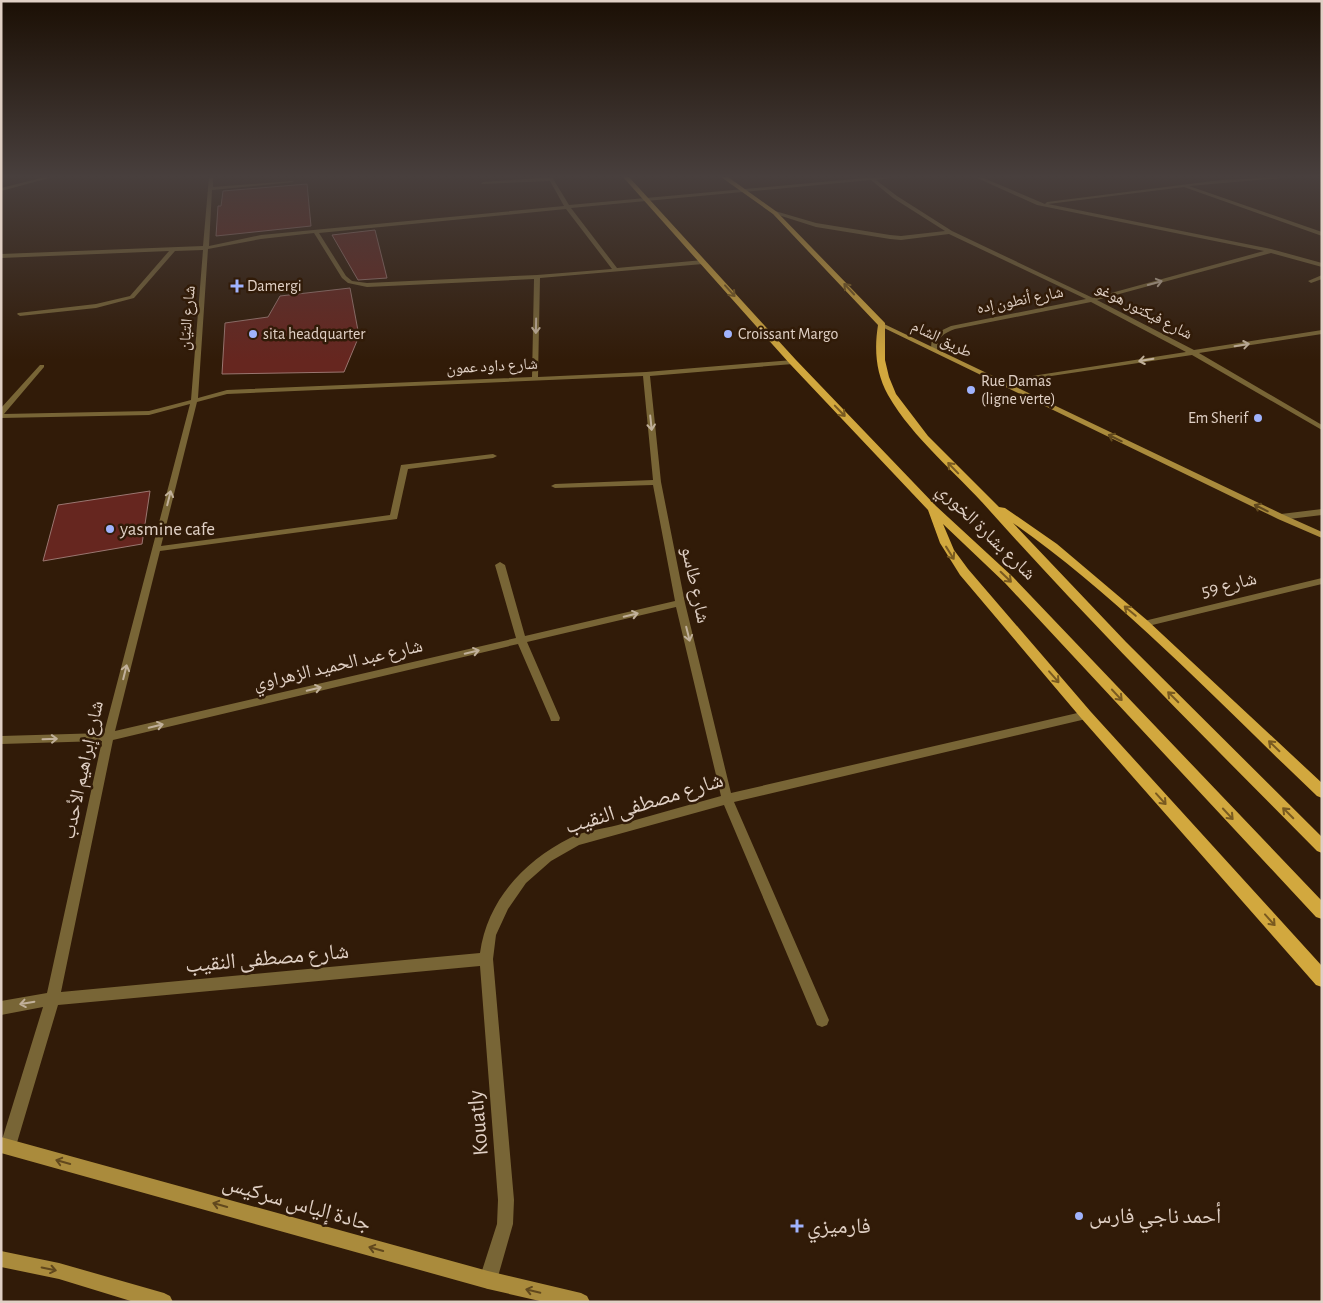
<svg xmlns="http://www.w3.org/2000/svg" width="1323" height="1303" font-family="'Alegreya Sans','Noto Naskh Arabic',sans-serif">
<style>
.building{fill:#66261f;stroke:#9a7670}
.lines{fill:none;stroke-linecap:round;stroke-linejoin:round}
.street{fill:#786536;fill-rule:evenodd}
.secondary{fill:#aa8b3c;fill-rule:evenodd}
.primary{fill:#d2a83e;fill-rule:evenodd}
.oneway{stroke:#c1b09a}
.oneway2{stroke:#795a20}
.oneway3{stroke:#61481d}
.poi-dot{fill:#a0b3fd;stroke:#311b08;stroke-width:2}
.labels{text-anchor:middle;dominant-baseline:central;stroke-width:5;stroke-linejoin:round;paint-order:stroke}
.far-poi-label{font-size:16px;fill:#e0d0c5;stroke:#311b08;text-anchor:start}
.far-street-label{font-size:16px;fill:#e0d0c5;stroke:#311b08}
.poi-label{font-size:19px;fill:#e0d0c5;stroke:#311b08;text-anchor:start}
.street-label{font-size:19px;fill:#e0d0c5;stroke:#311b08}
.near-street-label{font-size:22px;fill:#e0d0c5;stroke:#311b08}
.near-poi-label{font-size:22px;fill:#e0d0c5;stroke:#311b08;text-anchor:start}
</style>
<rect width="100%" height="100%" fill="#311b08"/>
<!-- building -->
<path class="building" d="M 307,184 L 311,226 L 216,236 L 218,206 L 221,206 L 223,191 Z
M 375,230 L 387,278 L 358,280 L 332,235 Z
M 350,288 L 359,336 L 344,372 L 222,374 L 225,323 L 268,317 L 280,296 Z
M 150,491 L 142,544 L 43,561 L 58,505 Z"/>
<g class="lines">
<!-- street -->
<path class="street" d="M 45,177 L 53,177 L 1,191 L 1,188 Z
M 209,177 L 213,177 L 213,187 L 292,181 L 294,182 L 212,190 L 209,246 L 261,235 L 564,206 L 550,181 L 481,184 L 483,182 L 552,177 L 569,205 L 876,177 L 897,177 L 876,180 L 897,196 L 952,231 L 1093,298 L 1264,251 L 1037,205 L 975,177 L 981,177 L 1045,204 L 1047,202 L 1221,180 L 1292,177 L 1189,186 L 1322,232 L 1322,236 L 1184,187 L 1048,204 L 1271,249 L 1322,263 L 1322,267 L 1271,253 L 1097,300 L 1194,350 L 1322,330 L 1322,334 L 1199,353 L 1322,425 L 1322,430 L 1192,355 L 998,384 L 998,382 L 1000,381 L 1186,352 L 1091,302 L 955,329 C 944,333 937,337 937,350 L 932,351 C 928,337 939,331 951,326 L 1086,299 L 949,234 L 901,240 L 890,239 L 816,227 L 772,213 L 775,211 L 816,223 L 890,235 L 901,236 L 945,231 L 893,198 L 871,180 L 571,208 L 617,268 L 703,260 L 706,262 L 703,264 L 540,278 L 538,377 L 646,372 L 793,360 L 796,362 L 793,364 L 650,376 L 661,482 L 685,603 L 731,793 L 1086,711 L 1090,712 L 1091,715 L 1090,718 L 1086,719 L 734,802 L 829,1020 L 827,1025 L 822,1027 L 817,1025 L 724,805 L 579,845 L 551,861 L 526,883 L 508,909 L 496,935 L 493,959 L 514,1200 L 513,1224 L 497,1280 L 494,1286 L 488,1289 L 482,1286 L 479,1280 L 497,1224 L 498,1200 L 480,966 L 58,1005 L 16,1146 L 13,1151 L 8,1154 L 3,1151 L 1,1143 L 43,1007 L 1,1015 L 1,1001 L 47,993 L 102,741 L 1,744 L 1,736 L 104,733 L 190,404 L 149,415 L 1,418 L 1,408 L 40,365 L 44,365 L 44,367 L 4,414 L 149,411 L 191,400 L 203,250 L 175,251 L 134,298 L 96,308 L 20,316 L 17,314 L 18,313 L 96,304 L 130,296 L 169,251 L 1,258 L 1,254 L 203,246 ZM 566,209 L 612,269 L 537,275 L 367,283 L 352,281 L 346,276 L 319,233 ZM 314,233 L 342,278 L 348,283 L 367,287 L 534,279 L 532,377 L 227,390 L 198,398 L 208,249 L 261,239 ZM 643,376 L 653,480 L 555,484 L 551,486 L 555,488 L 653,485 L 675,601 L 525,636 L 505,565 L 500,562 L 495,565 L 516,638 L 115,731 L 160,551 L 397,519 L 408,469 L 493,458 L 497,456 L 493,454 L 401,465 L 390,515 L 161,546 L 197,402 L 227,394 ZM 676,607 L 721,796 C 686,806 652,815 618,825 C 602,829 584,831 570,838 C 524,861 487,901 480,953 L 61,992 L 113,740 L 518,644 L 550,718 L 551,721 L 559,721 L 560,718 L 527,642 Z
M 1322,275 L 1322,279 L 1311,283 L 1308,281 Z
M 1322,509 L 1322,515 L 1281,520 L 1277,517 L 1281,514 Z
M 1322,578 L 1322,584 L 1144,627 L 1139,624 L 1144,621 Z"/>
<!-- secondary -->
<path class="secondary" d="M 880,324 L 884,324 L 1284,515 L 1322,532 L 1322,538 L 1278,519 L 880,326 Z
M 1,1137 L 488,1271 L 581,1293 L 587,1296 L 590,1302 L 544,1302 L 488,1289 L 1,1153 Z
M 1,1251 L 59,1263 L 164,1293 L 170,1296 L 173,1302 L 134,1302 L 59,1279 L 1,1267 Z"/>
<!-- primary -->
<path class="primary" d="M 623,177 L 629,177 L 796,360 L 936,506 L 1013,577 L 1322,901 L 1322,919 L 1316,917 L 1005,583 L 943,524 L 954,550 L 968,569 L 1091,712 L 1322,966 L 1322,987 L 1316,985 L 1081,718 L 960,575 L 940,543 L 928,510 L 790,364 Z
M 721,177 L 728,177 L 777,212 L 885,323 L 885,360 L 889,377 L 896,394 L 928,436 L 999,507 L 1005,508 L 1057,544 L 1148,621 L 1322,783 L 1322,798 L 1317,796 C 1220,704 1122,599 1013,523 L 1126,642 L 1322,837 L 1322,853 L 1317,851 C 1206,739 1095,628 990,511 C 956,472 914,440 888,395 C 876,373 874,350 878,325 L 773,214 Z"/>
</g>
<!-- one-way arrows -->
<defs><path id="oneway-shaft" d="M-6 0H5M1.5-3L5.5 0L1.5 3" fill="none" stroke-width="1.6" stroke-linecap="round" stroke-linejoin="round" transform="scale(1.25)"/></defs>
<g class="oneway">
<use href="#oneway-shaft" transform="translate(1155 283) rotate(-15)"/>
<use href="#oneway-shaft" transform="translate(536 326) rotate(91)"/>
<use href="#oneway-shaft" transform="translate(1242 345) rotate(-9)"/>
<use href="#oneway-shaft" transform="translate(1146 360) rotate(171)"/>
<use href="#oneway-shaft" transform="translate(651 423) rotate(84)"/>
<use href="#oneway-shaft" transform="translate(169 498) rotate(-76)"/>
<use href="#oneway-shaft" transform="translate(631 615) rotate(-13)"/>
<use href="#oneway-shaft" transform="translate(688 634) rotate(76)"/>
<use href="#oneway-shaft" transform="translate(472 652) rotate(-13)"/>
<use href="#oneway-shaft" transform="translate(125 672) rotate(-76)"/>
<use href="#oneway-shaft" transform="translate(314 689) rotate(-13)"/>
<use href="#oneway-shaft" transform="translate(156 726) rotate(-13)"/>
<use href="#oneway-shaft" transform="translate(50 739) rotate(-2)"/>
<use href="#oneway-shaft" transform="translate(27 1003) rotate(170)"/>
</g>
<g class="oneway2">
<use href="#oneway-shaft" transform="translate(849 289) rotate(-133)"/>
<use href="#oneway-shaft" transform="translate(730 291) rotate(48)"/>
<use href="#oneway-shaft" transform="translate(840 411) rotate(46)"/>
<use href="#oneway-shaft" transform="translate(953 468) rotate(-134)"/>
<use href="#oneway-shaft" transform="translate(950 553) rotate(58)"/>
<use href="#oneway-shaft" transform="translate(1006 577) rotate(44)"/>
<use href="#oneway-shaft" transform="translate(1130 611) rotate(-140)"/>
<use href="#oneway-shaft" transform="translate(1054 677) rotate(49)"/>
<use href="#oneway-shaft" transform="translate(1117 695) rotate(47)"/>
<use href="#oneway-shaft" transform="translate(1173 697) rotate(-135)"/>
<use href="#oneway-shaft" transform="translate(1274 746) rotate(-136)"/>
<use href="#oneway-shaft" transform="translate(1161 799) rotate(48)"/>
<use href="#oneway-shaft" transform="translate(1288 813) rotate(-135)"/>
<use href="#oneway-shaft" transform="translate(1228 814) rotate(47)"/>
<use href="#oneway-shaft" transform="translate(1270 920) rotate(48)"/>
</g>
<g class="oneway3">
<use href="#oneway-shaft" transform="translate(1115 438) rotate(-154)"/>
<use href="#oneway-shaft" transform="translate(1261 508) rotate(-154)"/>
<use href="#oneway-shaft" transform="translate(63 1162) rotate(-164)"/>
<use href="#oneway-shaft" transform="translate(220 1205) rotate(-164)"/>
<use href="#oneway-shaft" transform="translate(376 1249) rotate(-164)"/>
<use href="#oneway-shaft" transform="translate(49 1269) rotate(12)"/>
<use href="#oneway-shaft" transform="translate(533 1291) rotate(-167)"/>
</g>
<!-- sky -->
<linearGradient id="sky" x2="0" y2="1"><stop stop-color="#1b0f04"/><stop offset="0.49" stop-color="#483f3d"/><stop offset="1" stop-color="#483f3d" stop-opacity="0"/></linearGradient>
<rect width="1323" height="360" fill="url(#sky)"/>
<!-- markers -->
<g class="poi-dot">
<path d="M234.5 278.5h5v5h5v5h-5v5h-5v-5h-5v-5h5z"/>
<circle cx="253" cy="334" r="5"/>
<circle cx="728" cy="334" r="5"/>
<circle cx="971" cy="390" r="5"/>
<circle cx="1258" cy="418" r="5"/>
<circle cx="110" cy="529" r="5"/>
<circle cx="1079" cy="1216" r="5"/>
<path d="M794.5 1218.5h5v5h5v5h-5v5h-5v-5h-5v-5h5z"/>
</g>
<g class="labels">
<!-- far-poi labels -->
<g class="far-poi-label">
<text x="247" y="286">Damergi</text>
<text x="263" y="334">sita headquarter</text>
<text x="738" y="334">Croissant Margo</text>
<text x="981" y="381">Rue Damas<tspan x="981" dy="18">(ligne verte)</tspan></text>
<text x="1248" y="418" text-anchor="end">Em Sherif</text>
</g>
<!-- far-street labels -->
<g class="far-street-label">
<text transform="translate(1020 300) rotate(-11)">شارع أنطون إده</text>
<text transform="translate(1144 311) rotate(27)">شارع فيكتور هوغو</text>
<text transform="translate(187 318) rotate(-85)">شارع التيّان</text>
<text transform="translate(942 339) rotate(26)">طريق الشام</text>
<text transform="translate(492 366) rotate(-3)">شارع داود عمون</text>
</g>
<!-- poi labels -->
<g class="poi-label">
<text x="120" y="529">yasmine cafe</text>
</g>
<!-- street labels -->
<g class="street-label">
<text transform="translate(986 532) rotate(44)">شارع بشارة الخوري</text>
<text transform="translate(695 585) rotate(78)">شارع طاسو</text>
<text transform="translate(1229 585) rotate(-14)">شارع 59</text>
<text transform="translate(338 665) rotate(-13)">شارع عبد الحميد الزهراوي</text>
<text transform="translate(83 770) rotate(-78)">شارع إبراهيم الأحدب</text>
</g>
<!-- near-street labels -->
<g class="near-street-label">
<text transform="translate(644 803) rotate(-17)">شارع مصطفى النقيب</text>
<text transform="translate(267 958) rotate(-5)">شارع مصطفى النقيب</text>
<text transform="translate(478 1123) rotate(-95)">Kouatly</text>
<text transform="translate(297 1203) rotate(16)">جادة إلياس سركيس</text>
</g>
<!-- near-poi labels -->
<g class="near-poi-label">
<text x="1089" y="1216">أحمد ناجي فارس</text>
<text x="807" y="1226">فارميزي</text>
</g>
</g>
<!-- border -->
<rect width="1323" height="1303" fill="none" stroke="#e0d0c5" stroke-width="5"/>
</svg>
